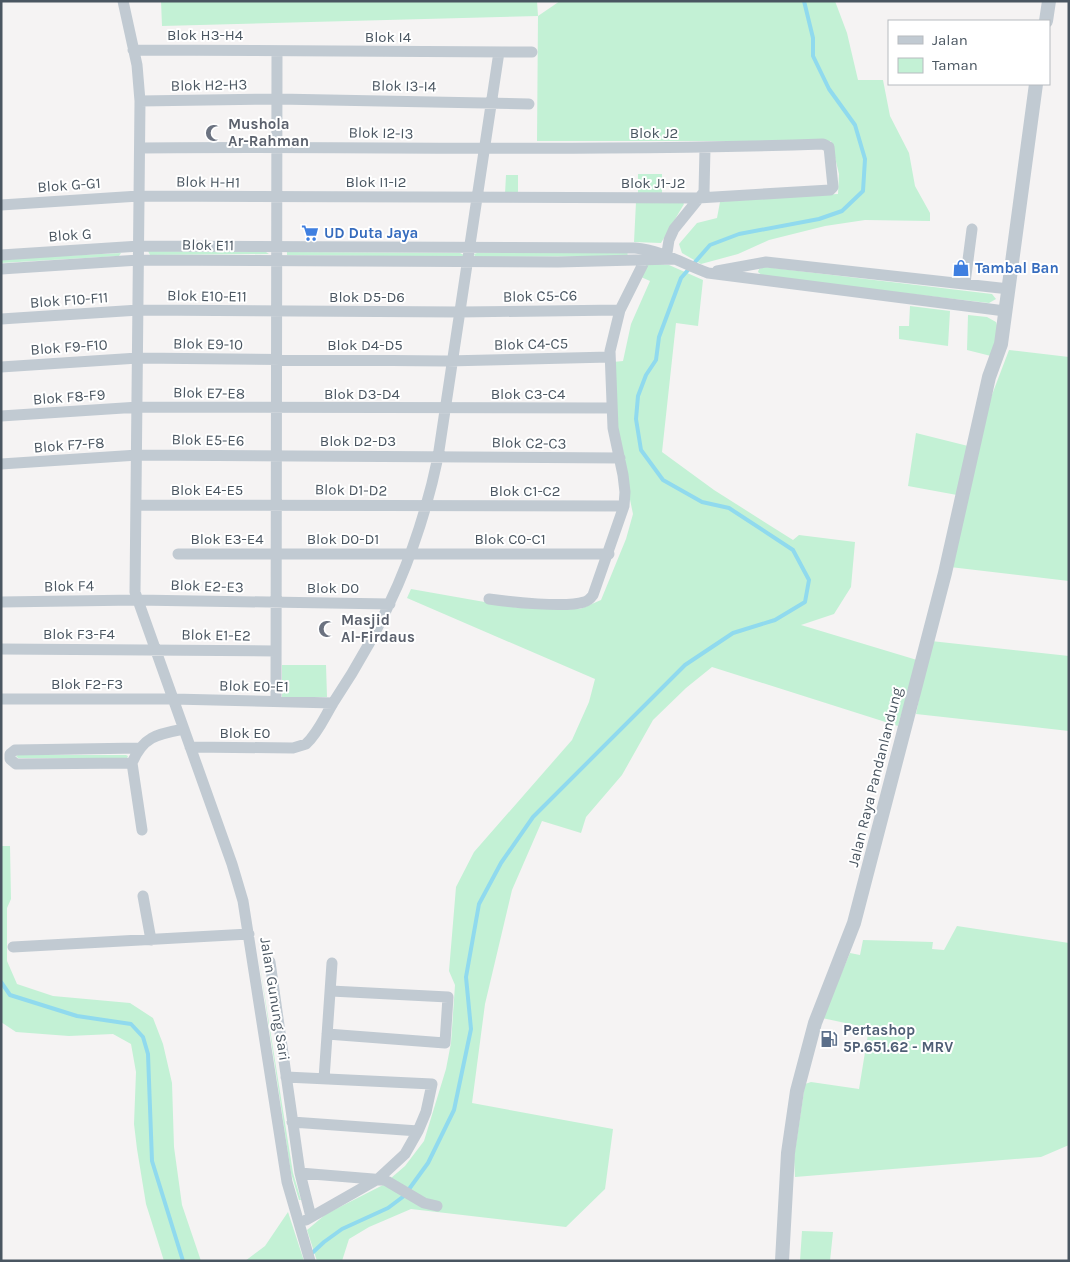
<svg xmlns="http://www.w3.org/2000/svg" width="1070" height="1262" font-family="Karla,sans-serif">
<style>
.green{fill:#c3f1d5}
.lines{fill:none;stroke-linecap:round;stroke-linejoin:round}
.stream{stroke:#90daee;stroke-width:4}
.minor{stroke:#c1cad2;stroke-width:11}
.tertiary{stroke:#c1cad2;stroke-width:14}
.labels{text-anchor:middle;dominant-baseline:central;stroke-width:4;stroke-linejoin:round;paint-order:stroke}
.street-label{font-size:15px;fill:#4a5661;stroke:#fff}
.worship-label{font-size:15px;font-weight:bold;fill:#5b616d;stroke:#fff;text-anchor:start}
.shop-label{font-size:15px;font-weight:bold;fill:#366cbe;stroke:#fff;text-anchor:start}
.service-label{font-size:15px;font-weight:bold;fill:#4e5e75;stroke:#fff;text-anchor:start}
</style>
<rect width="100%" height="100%" fill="#f5f3f3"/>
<!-- green -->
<path class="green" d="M 161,1 L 537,1 L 538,16 L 560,1 L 835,1 L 847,33 L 858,80 L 883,80 L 890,116 L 909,153 L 915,186 L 930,213 L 930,221 L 865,220 L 825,226 L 769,240 L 738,254 L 701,264 L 682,253 L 679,244 L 697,223 L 717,218 L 720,202 L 763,197 L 838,194 L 839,174 L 831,141 L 537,141 L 538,16 L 162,26 Z
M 638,174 L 662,174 L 662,194 L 638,194 Z
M 506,175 L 518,175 L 518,194 L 505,194 Z
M 682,201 L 684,204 L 661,243 L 634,242 L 636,202 Z
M 148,251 L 266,252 L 269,254 L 150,255 Z
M 287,252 L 460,253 L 464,255 L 462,257 L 287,255 Z
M 121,253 L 119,256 L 1,263 L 1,259 Z
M 477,253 L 627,253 L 628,254 L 626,256 L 475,257 L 474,254 Z
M 647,263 L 669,265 L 703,280 L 698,326 L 676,323 L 662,452 L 714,490 L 793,540 L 799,535 L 855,542 L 851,587 L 834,614 L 801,625 L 917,660 L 898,726 L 712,667 L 686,688 L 653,720 L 622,775 L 586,817 L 581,833 L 542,821 L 512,890 L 485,1004 L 472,1103 L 613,1129 L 605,1189 L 566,1227 L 411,1209 L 369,1227 L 349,1239 L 342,1261 L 317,1261 L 307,1230 L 326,1214 L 383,1185 L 405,1166 L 424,1141 L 446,1069 L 451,1043 L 455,985 L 449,971 L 456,887 L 474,852 L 572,740 L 589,702 L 595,679 L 407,598 L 411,589 L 519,608 L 580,609 L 601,600 L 626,539 L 633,514 L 616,432 L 613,362 L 623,361 L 631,324 L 650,281 L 641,277 Z
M 765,267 L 992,294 L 996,299 L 989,303 L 764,277 L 758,272 L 759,269 Z
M 910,306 L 950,311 L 948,346 L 899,339 L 899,326 L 909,326 Z
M 968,315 L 987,317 L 996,322 C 1000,332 996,346 991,356 L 967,350 Z
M 1009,350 L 1069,357 L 1069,581 L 950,567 L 990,400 Z
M 916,433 L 968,446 L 957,495 L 908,486 Z
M 931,641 L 1069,656 L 1069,731 L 916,714 Z
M 282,665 L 326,665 L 327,697 L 282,697 Z
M 18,755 L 126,755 L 128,756 L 127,758 L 18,758 L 16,756 Z
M 1,846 L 10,846 L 11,899 L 7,908 L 7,961 L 17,984 L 53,996 L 130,1003 L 153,1018 L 163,1044 L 172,1083 L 174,1147 L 182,1205 L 201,1261 L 164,1261 L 146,1204 L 137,1149 L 134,1124 L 136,1072 L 131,1044 L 113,1034 L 69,1036 L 16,1032 L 1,1022 Z
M 957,926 L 1069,943 L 1069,1145 L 1041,1157 L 795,1177 L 794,1158 L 805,1084 L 811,1082 L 859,1089 L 869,1028 L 822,1018 L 850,953 L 860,955 L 863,940 L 933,942 L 932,949 L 944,950 Z
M 258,954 L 293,1173 L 301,1200 L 299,1200 L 291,1173 Z
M 288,1212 L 304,1261 L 245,1261 L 265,1246 Z
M 802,1231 L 833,1232 L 830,1261 L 800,1261 Z"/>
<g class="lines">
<!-- stream -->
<path class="stream" d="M 1,982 L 10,995 L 77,1016 L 131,1024 L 143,1037 L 148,1054 L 152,1161 L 183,1261
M 310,1255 L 324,1242 L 342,1229 L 388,1208 L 404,1196 L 428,1163 L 454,1110 L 471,1029 L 466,977 L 479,904 L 501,863 L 533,817 L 685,665 L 733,633 L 775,620 L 805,602 L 809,580 L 793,550 L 729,508 L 702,502 L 663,480 L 641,450 L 636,419 L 638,396 L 646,375 L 656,360 L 659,337 L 681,278 L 710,245 L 739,234 L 819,219 L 842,211 L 863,191 L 865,159 L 855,125 L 829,89 L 813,56 L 813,38 L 804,1"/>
<!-- minor -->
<path class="minor" d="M 123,1 L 137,65 L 140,101 L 135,592 L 232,864 L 243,901 L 287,1182 L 310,1261
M 133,50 L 532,52
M 140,101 L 278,99 L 529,104
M 1,205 L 139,196 L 698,198 L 830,190 L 833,187 L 829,147 L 823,144 C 596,152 368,146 141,148
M 1,255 L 140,246 L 635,248 C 662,250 683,264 708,273 L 1005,311
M 666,259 L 669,240 L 674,229 L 704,192 L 705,148
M 1,269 L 139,260 L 558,262 L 674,259
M 717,271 L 766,262 L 1009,289
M 965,283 L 972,229
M 1,319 L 139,310 L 460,312 L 620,310
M 1,367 L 138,358 L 447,361 L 610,357
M 1,416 L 139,407 L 611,408
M 1,464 L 138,455 L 620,458
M 138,505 L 624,506
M 178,554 L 609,554
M 489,599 C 510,602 566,608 584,602 C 588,601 590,599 593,595 L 624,506 L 625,492 L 623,475 L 613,428 L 610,351 L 620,310 L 645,260
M 1,602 L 137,600 L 390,604
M 1,649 L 276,651
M 1,699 L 173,699 L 333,703
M 276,701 L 277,51
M 190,747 L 293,748 L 306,744 C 318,733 325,716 333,703 C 385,625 419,548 438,457 L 499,52
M 132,763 L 16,764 L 10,759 L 10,754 L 15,750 L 140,748
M 142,830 L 132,763 C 143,736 158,734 184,729
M 143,896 L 151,940
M 13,947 L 249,934
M 270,962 L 300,1173 L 311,1217
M 327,1034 L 445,1043 L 448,997 L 331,991
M 286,1077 L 432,1084 L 426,1112 L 418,1131 L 292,1122
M 324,1079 L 332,963
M 300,1173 L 385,1180 L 424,1203 L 437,1206
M 306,1220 L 378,1179 L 405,1154 L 418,1131"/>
<!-- tertiary -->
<path class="tertiary" d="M 1046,21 L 1049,1
M 782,1261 L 788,1153 L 797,1091 L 815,1023 L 854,923 L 945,573 L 989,377 L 1001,344 L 1036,84"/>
</g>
<!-- icons -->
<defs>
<g id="mosque-bare" transform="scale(1.35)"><path d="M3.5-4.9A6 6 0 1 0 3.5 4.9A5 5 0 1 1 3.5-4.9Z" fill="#6b7280" stroke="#fff" stroke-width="2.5" paint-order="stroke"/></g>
<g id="supermarket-bare" transform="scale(1.35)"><path d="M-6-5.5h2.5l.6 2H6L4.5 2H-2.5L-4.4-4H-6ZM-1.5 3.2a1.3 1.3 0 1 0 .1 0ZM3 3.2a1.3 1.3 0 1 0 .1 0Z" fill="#3f7fe0" stroke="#fff" stroke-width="2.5" paint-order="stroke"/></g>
<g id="shop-bare" transform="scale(1.35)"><path d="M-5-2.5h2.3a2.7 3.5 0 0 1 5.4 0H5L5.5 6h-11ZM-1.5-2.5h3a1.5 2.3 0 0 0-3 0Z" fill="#3f7fe0" stroke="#fff" stroke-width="2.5" paint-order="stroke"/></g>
<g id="fuel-bare" transform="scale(1.35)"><path d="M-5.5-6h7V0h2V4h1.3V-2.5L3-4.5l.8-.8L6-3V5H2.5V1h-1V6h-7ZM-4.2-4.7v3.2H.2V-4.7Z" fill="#5c6f8a" stroke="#fff" stroke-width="2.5" paint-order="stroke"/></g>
</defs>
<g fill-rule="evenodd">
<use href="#mosque-bare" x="214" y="133"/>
<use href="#supermarket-bare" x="310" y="233"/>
<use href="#shop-bare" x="961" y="268"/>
<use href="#mosque-bare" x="327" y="629"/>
<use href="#fuel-bare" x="829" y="1039"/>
</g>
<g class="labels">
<!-- street labels -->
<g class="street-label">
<text x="205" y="35">Blok H3-H4</text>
<text x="388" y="37">Blok I4</text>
<text transform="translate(209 85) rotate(-1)">Blok H2-H3</text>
<text transform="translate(404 86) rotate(1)">Blok I3-I4</text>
<text transform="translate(381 133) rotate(1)">Blok I2-I3</text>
<text x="654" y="133">Blok J2</text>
<text transform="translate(208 182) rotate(1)">Blok H-H1</text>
<text x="376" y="182">Blok I1-I2</text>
<text x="653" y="183">Blok J1-J2</text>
<text transform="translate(69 185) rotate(-4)">Blok G-G1</text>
<text transform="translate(70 235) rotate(-4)">Blok G</text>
<text transform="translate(208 245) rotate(1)">Blok E11</text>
<text transform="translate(207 296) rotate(1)">Blok E10-E11</text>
<text transform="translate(540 296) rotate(-1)">Blok C5-C6</text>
<text x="367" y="297">Blok D5-D6</text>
<text transform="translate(69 300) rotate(-4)">Blok F10-F11</text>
<text transform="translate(208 344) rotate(1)">Blok E9-10</text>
<text transform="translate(531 344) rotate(-1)">Blok C4-C5</text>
<text x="365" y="345">Blok D4-D5</text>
<text transform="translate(69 347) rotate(-4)">Blok F9-F10</text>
<text transform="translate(209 393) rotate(1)">Blok E7-E8</text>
<text x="362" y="394">Blok D3-D4</text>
<text x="528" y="394">Blok C3-C4</text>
<text transform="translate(69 397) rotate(-4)">Blok F8-F9</text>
<text transform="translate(208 440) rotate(1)">Blok E5-E6</text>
<text x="358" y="441">Blok D2-D3</text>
<text transform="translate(529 443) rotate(1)">Blok C2-C3</text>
<text transform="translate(69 445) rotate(-4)">Blok F7-F8</text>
<text x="207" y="490">Blok E4-E5</text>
<text transform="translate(351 490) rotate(1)">Blok D1-D2</text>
<text x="525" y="491">Blok C1-C2</text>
<text x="227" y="539">Blok E3-E4</text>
<text x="343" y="539">Blok D0-D1</text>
<text x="510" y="539">Blok C0-C1</text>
<text transform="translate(69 586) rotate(-1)">Blok F4</text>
<text transform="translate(207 586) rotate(2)">Blok E2-E3</text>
<text x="333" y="588">Blok D0</text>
<text x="79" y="634">Blok F3-F4</text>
<text transform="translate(216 635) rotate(1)">Blok E1-E2</text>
<text x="87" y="684">Blok F2-F3</text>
<text transform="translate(254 686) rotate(1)">Blok E0-E1</text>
<text x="245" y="733">Blok E0</text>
<text transform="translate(875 777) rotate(-76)">Jalan Raya Pandanlandung</text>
<text transform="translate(275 999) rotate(81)">Jalan Gunung Sari</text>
</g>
<!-- worship labels -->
<g class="worship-label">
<text x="228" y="124">Mushola<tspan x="228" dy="17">Ar-Rahman</tspan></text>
<text x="341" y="620">Masjid<tspan x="341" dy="17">Al-Firdaus</tspan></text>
</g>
<!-- shop labels -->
<g class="shop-label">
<text x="324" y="233">UD Duta Jaya</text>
<text x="975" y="268">Tambal Ban</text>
</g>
<!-- service labels -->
<g class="service-label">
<text x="843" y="1030">Pertashop<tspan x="843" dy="17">5P.651.62 - MRV</tspan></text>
</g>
</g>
<!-- border -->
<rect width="1070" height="1262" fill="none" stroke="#4a5661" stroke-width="5"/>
<!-- legend -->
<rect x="888" y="20" width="162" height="65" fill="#ffffff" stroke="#b7bbc0"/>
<rect x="898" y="36" width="25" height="8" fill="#c1cad2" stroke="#b7bbc0"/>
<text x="932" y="45" font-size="15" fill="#4a5661">Jalan</text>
<rect x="898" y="58" width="25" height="15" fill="#c3f1d5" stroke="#b7bbc0"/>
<text x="932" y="70" font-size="15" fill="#4a5661">Taman</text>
</svg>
